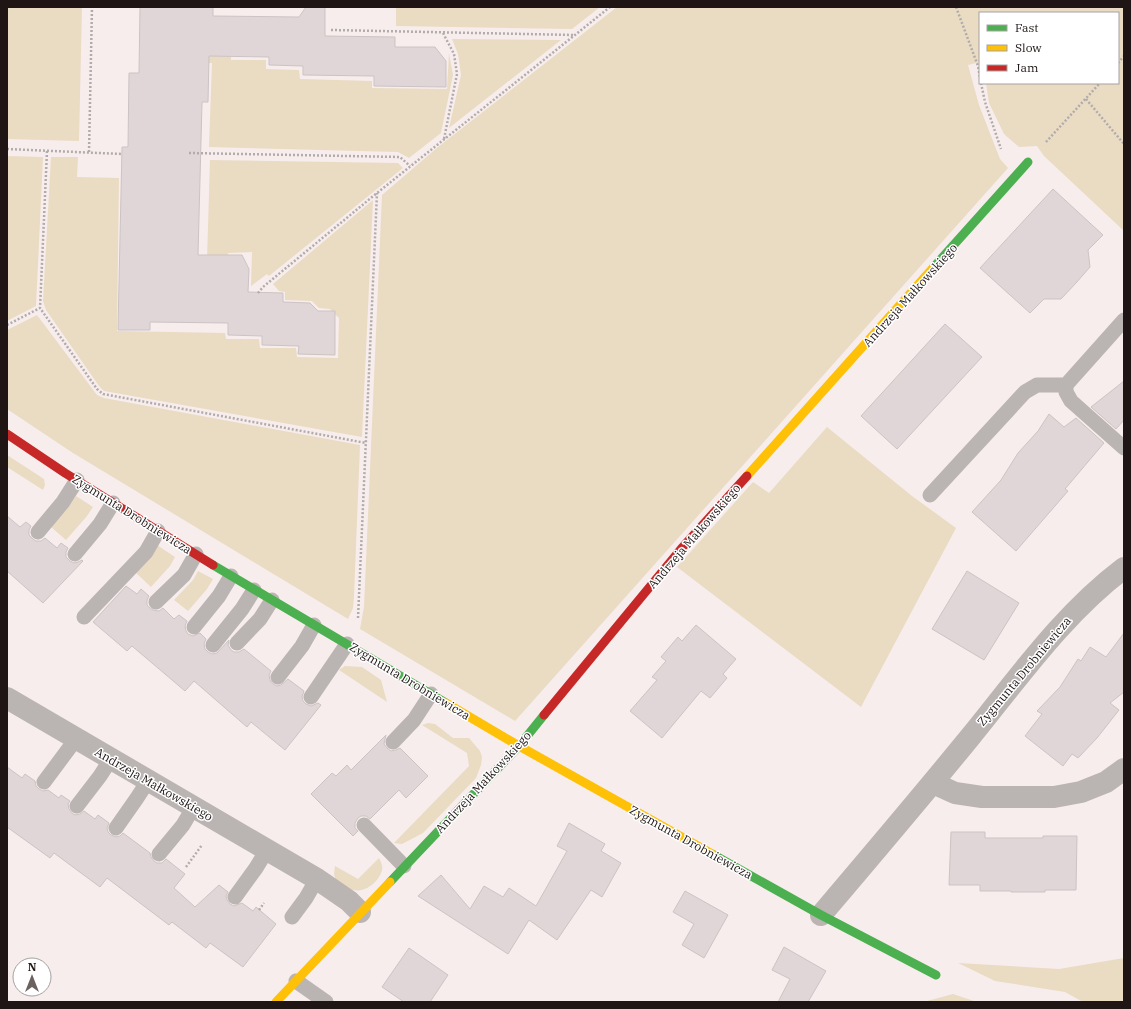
<svg xmlns="http://www.w3.org/2000/svg" width="1131" height="1009" font-family="'IBM Plex Serif',serif">
<style>
.green{fill:#eadbc3}
.building{fill:#e0d6d8;stroke:#ccc3c5}
.lines{fill:none;stroke-linecap:round;stroke-linejoin:round}
.path{stroke:#b1acab;stroke-width:2.5;stroke-dasharray:2 2;stroke-linecap:butt}
.lane{stroke:#bab4b2;stroke-width:15}
.street{stroke:#bab4b2;stroke-width:22}
.fast{stroke:#4caf50;stroke-width:9}
.slow{stroke:#ffc107;stroke-width:9}
.jam{stroke:#c62828;stroke-width:9}
.labels{text-anchor:middle;dominant-baseline:central;stroke-width:3;stroke-linejoin:round;paint-order:stroke}
.street-label{font-size:12px;fill:#1f1515;stroke:#fff}
</style>
<rect width="100%" height="100%" fill="#f7edec"/>
<!-- green -->
<path class="green" d="M 9,7 L 82,7 L 79,141 L 7,139 L 7,10 Z
M 396,7 L 600,7 L 572,29 L 396,26 Z
M 617,7 L 1124,7 L 1124,231 L 1044,156 L 1037,146 L 1019,147 L 1004,134 L 989,103 L 986,83 L 1118,83 L 1118,13 L 980,13 L 980,62 L 968,65 L 979,105 L 1000,159 L 1008,168 L 515,721 L 360,629 L 364,607 L 382,195 L 438,147 Z
M 452,39 L 561,40 L 449,128 L 461,75 L 458,54 Z
M 203,47 L 231,47 L 231,60 L 266,60 L 266,69 L 299,70 L 300,79 L 372,81 L 372,88 L 447,89 L 449,53 L 453,75 L 441,133 L 409,158 L 398,152 L 209,147 L 212,63 L 202,63 Z
M 7,156 L 43,157 L 36,306 L 7,321 Z
M 51,157 L 78,157 L 77,177 L 119,178 L 117,331 L 225,333 L 226,339 L 259,339 L 260,348 L 296,348 L 297,357 L 338,358 L 339,318 L 330,309 L 319,308 L 312,301 L 285,300 L 285,292 L 279,291 L 273,284 L 373,200 L 362,437 L 104,391 L 99,386 L 46,310 L 43,301 Z
M 210,160 L 398,163 L 403,168 L 269,276 L 267,274 L 251,286 L 252,252 L 228,253 L 226,280 L 207,261 Z
M 37,315 L 97,395 L 104,398 L 360,445 L 354,596 L 353,608 L 348,619 L 73,453 L 7,409 L 7,330 Z
M 827,427 L 912,496 L 956,528 L 861,707 L 677,567 L 753,482 L 769,493 Z
M 7,455 L 44,479 L 45,485 L 43,490 L 7,467 Z
M 76,496 L 93,507 L 87,516 L 66,540 L 51,527 L 70,505 Z
M 157,545 L 175,557 L 170,566 L 151,587 L 135,572 Z
M 198,571 L 213,579 L 207,589 L 188,611 L 174,600 L 193,580 Z
M 345,666 L 362,667 L 381,680 L 387,702 L 339,670 Z
M 428,723 L 435,724 L 453,738 L 469,738 L 480,751 L 482,757 L 481,765 L 476,778 L 423,833 L 402,844 L 394,843 L 469,766 L 467,753 L 422,725 Z
M 379,858 C 381,862 383,866 382,870 C 379,882 365,893 353,890 C 348,889 341,884 336,881 L 334,874 L 335,866 L 358,879 Z
M 1124,958 L 1124,1002 L 1083,1002 L 1065,992 L 995,981 L 958,963 L 1059,969 Z
M 953,994 L 977,1002 L 927,1001 Z"/>
<!-- building -->
<path class="building" d="M 140,7 L 213,7 L 213,16 L 299,17 L 306,7 L 325,7 L 325,36 L 395,37 L 395,47 L 435,47 L 446,61 L 446,87 L 374,86 L 374,76 L 303,75 L 303,66 L 269,65 L 269,57 L 209,56 L 208,102 L 202,102 L 198,255 L 242,255 L 249,269 L 248,292 L 283,293 L 283,302 L 310,303 L 318,311 L 335,311 L 335,355 L 298,354 L 299,346 L 262,345 L 262,336 L 228,335 L 228,323 L 150,322 L 150,330 L 118,330 L 122,147 L 128,147 L 129,73 L 139,73 Z
M 1053,189 L 1103,235 L 1088,250 L 1090,267 L 1076,283 L 1061,299 L 1044,299 L 1030,313 L 980,268 Z
M 945,324 L 982,357 L 897,449 L 861,416 Z
M 1124,381 L 1124,420 L 1116,429 L 1091,407 Z
M 1049,414 L 1064,427 L 1076,418 L 1104,443 L 1065,489 L 1068,491 L 1016,551 L 972,512 L 1001,480 L 1018,453 L 1038,431 Z
M 7,516 L 20,527 L 26,522 L 31,526 L 29,530 L 29,535 L 33,539 L 36,541 L 41,541 L 45,538 L 57,548 L 61,543 L 68,548 L 66,552 L 66,557 L 70,561 L 74,563 L 78,562 L 82,560 L 83,561 L 43,603 L 7,571 Z
M 967,571 L 1019,603 L 984,660 L 932,629 Z
M 126,586 L 137,594 L 141,589 L 149,596 L 147,600 L 147,605 L 150,608 L 153,610 L 159,611 L 163,608 L 174,619 L 179,615 L 187,621 L 185,626 L 186,631 L 188,634 L 193,636 L 200,633 L 206,639 L 204,644 L 205,649 L 208,652 L 212,654 L 217,653 L 229,640 L 228,645 L 231,650 L 234,652 L 239,652 L 244,649 L 271,671 L 269,675 L 270,680 L 273,684 L 277,686 L 281,685 L 288,679 L 304,691 L 302,697 L 303,701 L 306,704 L 311,706 L 318,703 L 321,705 L 285,750 L 251,722 L 247,727 L 194,681 L 185,691 L 132,646 L 127,651 L 93,622 Z
M 696,625 L 736,659 L 723,674 L 727,678 L 710,698 L 701,691 L 662,738 L 630,711 L 657,680 L 652,677 L 666,661 L 661,657 L 678,637 L 682,641 Z
M 1124,633 L 1124,692 L 1110,703 L 1119,710 L 1097,738 L 1078,758 L 1072,754 L 1063,766 L 1025,736 L 1042,714 L 1037,711 L 1060,687 L 1078,659 L 1081,661 L 1090,647 L 1106,657 Z
M 386,735 L 384,744 L 387,748 L 391,751 L 396,750 L 400,748 L 428,776 L 406,798 L 399,790 L 370,819 L 366,816 L 361,816 L 358,818 L 355,823 L 355,828 L 358,831 L 353,836 L 311,794 L 332,773 L 336,776 L 347,765 L 351,770 Z
M 7,767 L 22,778 L 25,774 L 35,781 L 36,786 L 39,789 L 43,791 L 48,790 L 59,798 L 61,795 L 70,801 L 68,804 L 69,809 L 72,813 L 75,815 L 80,814 L 84,811 L 95,819 L 98,815 L 109,823 L 107,828 L 108,832 L 111,835 L 116,837 L 120,836 L 123,833 L 150,853 L 151,857 L 154,861 L 157,863 L 162,863 L 166,859 L 185,874 L 174,888 L 195,907 L 219,885 L 228,892 L 226,896 L 227,900 L 230,904 L 234,906 L 242,903 L 253,911 L 256,907 L 276,924 L 243,967 L 210,943 L 206,948 L 172,922 L 169,925 L 107,878 L 100,887 L 54,853 L 50,858 L 7,827 Z
M 569,823 L 605,844 L 601,851 L 621,863 L 602,897 L 591,890 L 557,940 L 529,920 L 508,954 L 418,896 L 441,875 L 470,909 L 484,886 L 503,897 L 509,888 L 536,906 L 567,851 L 557,846 Z
M 951,832 L 985,832 L 985,838 L 1043,838 L 1043,836 L 1077,836 L 1076,890 L 1045,890 L 1045,892 L 1011,892 L 1011,891 L 980,891 L 980,885 L 949,885 Z
M 685,891 L 728,915 L 704,958 L 682,945 L 694,924 L 673,912 Z
M 784,947 L 826,971 L 808,1002 L 778,1002 L 790,979 L 772,970 Z
M 409,948 L 448,975 L 430,1002 L 404,1002 L 382,987 Z"/>
<g class="lines">
<!-- path -->
<path class="path" d="M 956,7 L 978,66 L 980,78
M 331,30 L 574,35
M 443,33 L 454,54 L 457,74 L 444,139
M 1118,63 L 1124,56
M 981,83 L 985,102 L 1001,149
M 1086,99 L 1124,144
M 1046,142 L 1100,83
M 7,149 L 122,154
M 47,151 L 40,308 L 97,389 L 103,394 L 366,443
M 89,152 L 92,7
M 189,153 L 400,157 L 410,166
M 258,293 L 263,287 L 377,193 L 610,7
M 7,325 L 40,308
M 358,618 L 377,193
M 186,867 L 202,845
M 259,910 L 264,903"/>
<!-- lane -->
<path class="lane" d="M 1124,320 L 1066,385 L 1066,392 L 1071,401 L 1124,448
M 930,495 L 1025,392 L 1037,385 L 1066,385
M 38,532 L 63,502 L 77,480
M 75,554 L 100,524 L 113,503
M 156,602 L 184,575 L 196,554
M 84,617 L 146,552 L 158,531
M 194,627 L 219,596 L 231,576
M 237,643 L 260,619 L 272,600
M 213,645 L 242,609 L 254,590
M 278,677 L 302,646 L 314,625
M 311,697 L 347,644
M 393,742 L 414,720 L 431,694
M 44,782 L 76,739
M 77,806 L 100,776 L 111,759
M 364,825 L 404,866
M 116,828 L 137,798 L 148,781
M 159,854 L 183,825 L 193,808
M 235,897 L 256,868 L 267,850
M 292,917 L 306,898 L 317,879
M 296,981 L 326,1002"/>
<!-- street -->
<path class="street" d="M 7,698 L 317,879 L 349,901 L 360,912
M 933,783 L 955,793 L 982,797 L 1054,797 L 1081,792 L 1106,782 L 1124,769
M 821,915 C 872,855 922,796 971,736 C 1019,677 1063,614 1124,568"/>
<!-- fast -->
<path class="fast" d="M 933,268 L 1028,162
M 213,565 L 446,703
M 712,854 L 821,915 L 936,975
M 390,882 L 519,746 L 544,715"/>
<!-- slow -->
<path class="slow" d="M 747,476 L 933,268
M 446,703 L 519,746 L 712,854
M 276,1002 L 390,882"/>
<!-- jam -->
<path class="jam" d="M 7,434 L 65,473 L 213,565
M 544,715 L 681,549 L 747,476"/>
</g>
<g class="labels">
<!-- street labels -->
<g class="street-label">
<text transform="translate(910 295) rotate(-48)">Andrzeja Małkowskiego</text>
<text transform="translate(132 514) rotate(32)">Zygmunta Drobniewicza</text>
<text transform="translate(694 536) rotate(-49)">Andrzeja Małkowskiego</text>
<text transform="translate(1024 671) rotate(-50)">Zygmunta Drobniewicza</text>
<text transform="translate(410 681) rotate(31)">Zygmunta Drobniewicza</text>
<text transform="translate(483 782) rotate(-47)">Andrzeja Małkowskiego</text>
<text transform="translate(154 784) rotate(30)">Andrzeja Małkowskiego</text>
<text transform="translate(691 842) rotate(29)">Zygmunta Drobniewicza</text>
</g>
</g>
<!-- border -->
<rect width="1131" height="1009" fill="none" stroke="#1f1515" stroke-width="16"/>
<!-- legend -->
<rect x="979" y="12" width="140" height="72" fill="#ffffff" stroke="#a5a1a1"/>
<rect x="987" y="25" width="20" height="6" fill="#4caf50" stroke="#a5a1a1"/>
<text x="1015" y="32" font-size="12" fill="#1f1515">Fast</text>
<rect x="987" y="45" width="20" height="6" fill="#ffc107" stroke="#a5a1a1"/>
<text x="1015" y="52" font-size="12" fill="#1f1515">Slow</text>
<rect x="987" y="65" width="20" height="6" fill="#c62828" stroke="#a5a1a1"/>
<text x="1015" y="72" font-size="12" fill="#1f1515">Jam</text>
<!-- north arrow -->
<g transform="translate(32 977)"><circle r="19" fill="#ffffff" stroke="#a5a1a1"/>
<path d="M0-3L7 15L0 10L-7 15Z" fill="#6b6160"/>
<text y="-6" font-size="11" font-weight="bold" text-anchor="middle" fill="#1f1515">N</text>
</g>
</svg>
